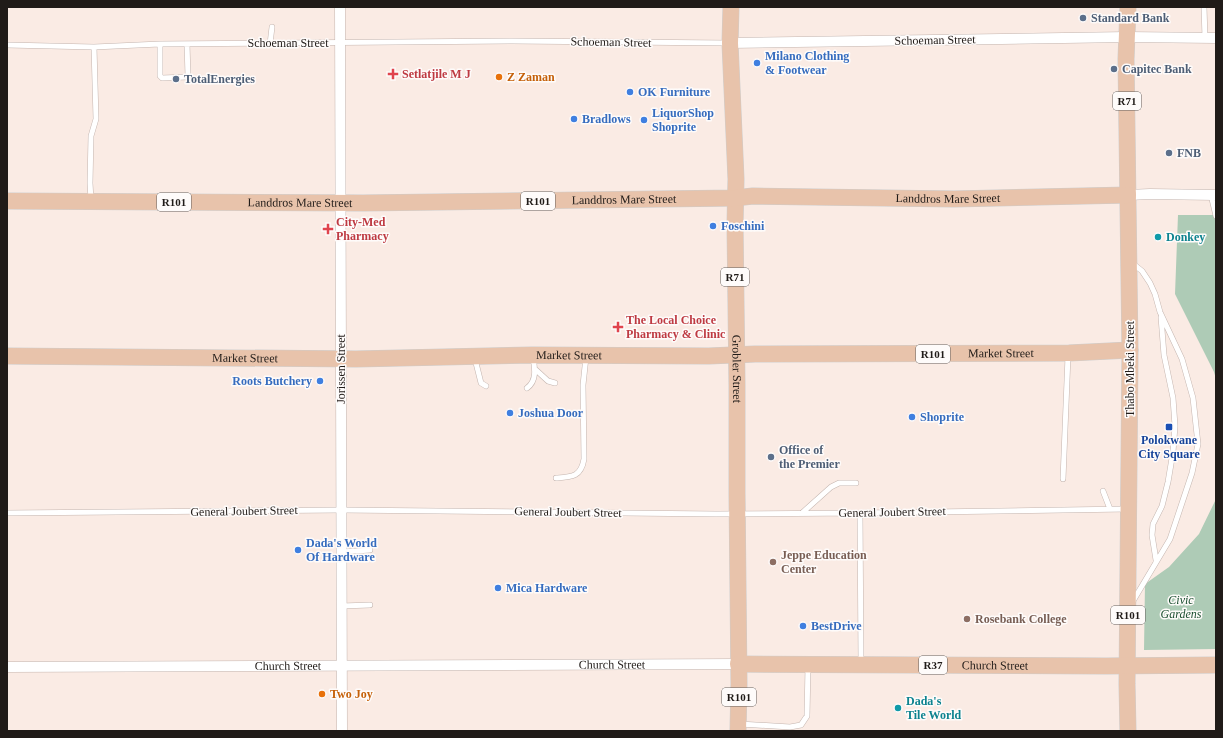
<svg xmlns="http://www.w3.org/2000/svg" width="1223" height="738" font-family="'Times New Roman',serif">
<style>
.green{fill:#aecbb6}
.lines{fill:none;stroke-linecap:round;stroke-linejoin:round}
.service-casing{stroke:#c4b5af;stroke-width:6}
.minor-casing{stroke:#c4b5af;stroke-width:11}
.primary-casing{stroke:#cecdcc;stroke-width:17}
.service{stroke:#fff;stroke-width:5}
.minor{stroke:#fff;stroke-width:10}
.primary{stroke:#e8c3ab;stroke-width:16}
.service-dot{fill:#5c6f8a;stroke:#fefbfa;stroke-width:1.5}
.shop-dot{fill:#3f7fe0;stroke:#fefbfa;stroke-width:1.5}
.health-dot{fill:#e0444e;stroke:#fefbfa;stroke-width:1.5}
.food-dot{fill:#e8710a;stroke:#fefbfa;stroke-width:1.5}
.culture-dot{fill:#0f9aa8;stroke:#fefbfa;stroke-width:1.5}
.transit-dot{fill:#1a4fb4;stroke:#fefbfa;stroke-width:1.5}
.education-dot{fill:#8d6e63;stroke:#fefbfa;stroke-width:1.5}
.labels{text-anchor:middle;dominant-baseline:central;stroke-width:3;stroke-linejoin:round;paint-order:stroke}
.shield{fill:#fefbfa;stroke:#635e5c;stroke-width:1}
.shield-label{font-size:11px;font-weight:bold;fill:#201b18}
.service-label{font-size:12px;font-weight:bold;fill:#4e5e75;stroke:#fefbfa;text-anchor:start}
.street-label{font-size:12px;fill:#201b18;stroke:#fefbfa}
.shop-label{font-size:12px;font-weight:bold;fill:#366cbe;stroke:#fefbfa;text-anchor:start}
.health-label{font-size:12px;font-weight:bold;fill:#be3a42;stroke:#fefbfa;text-anchor:start}
.food-label{font-size:12px;font-weight:bold;fill:#c56008;stroke:#fefbfa;text-anchor:start}
.culture-label{font-size:12px;font-weight:bold;fill:#0d838f;stroke:#fefbfa;text-anchor:start}
.transit-label{font-size:12px;font-weight:bold;fill:#164399;stroke:#fefbfa}
.education-label{font-size:12px;font-weight:bold;fill:#785e54;stroke:#fefbfa;text-anchor:start}
.park-label{font-size:12px;font-style:italic;fill:#1a4e2f;stroke:#fefbfa}
</style>
<rect width="100%" height="100%" fill="#faebe4"/>
<!-- green -->
<path class="green" d="M 1178,215 L 1216,215 L 1216,379 L 1214,372 L 1175,294 Z
M 1216,499 L 1216,649 L 1144,650 L 1145,584 L 1169,567 L 1199,534 Z"/>
<g class="lines">
<!-- service casing -->
<g class="service-casing">
<path id="service" d="M 1204,7 L 1205,38
M 160,44 L 160,76 L 162,78 L 187,77 L 188,76 L 187,44
M 270,44 L 272,27
M 7,45 L 94,47 L 160,44 L 512,41 L 728,43
M 1211,195 L 1216,216
M 91,200 L 90,183 L 91,136 L 96,119 L 94,47
M 1132,263 L 1142,271 L 1150,283 L 1155,294 L 1160,312 L 1182,359 L 1193,398 L 1198,444 L 1192,473 L 1170,539 L 1133,601
M 475,359 L 481,383 L 486,386
M 536,370 L 548,381 L 555,383
M 527,388 C 537,381 535,368 533,358
M 556,478 C 572,477 581,477 584,459 L 583,385 L 586,357
M 1063,479 L 1068,356
M 1103,491 L 1110,509
M 7,513 L 342,510 L 716,514 L 860,513 L 1127,509
M 802,513 L 831,487 L 839,483 L 856,483
M 860,513 L 861,662
M 342,552 L 370,550
M 1156,560 L 1152,535 L 1153,524 L 1162,506 L 1168,482 L 1173,452 L 1175,426 L 1173,398 L 1164,355 L 1161,317
M 342,606 L 370,605
M 740,724 L 790,727 L 801,725 L 807,716 L 808,666"/>
</g>
<!-- minor casing -->
<g class="minor-casing">
<g id="minor">
<path d="M 340,7 L 342,731"/>
<path d="M 730,43 L 1127,37 L 1216,38"/>
<path d="M 1128,195 L 1150,194 L 1216,195"/>
<path id="s1" d="M 7,667 L 738,664"/>
</g>
</g>
<!-- primary casing -->
<g class="primary-casing">
<g id="primary">
<path id="s2" d="M 731,7 L 730,43 L 736,179 L 735,224 L 737,385 L 737,493 L 739,684 L 738,731"/>
<path d="M 1128,7 L 1126,59 L 1130,350 L 1127,684 L 1128,731"/>
<path id="s3" d="M 7,201 L 363,203 L 735,198 L 753,196 L 954,199 L 1128,195"/>
<path id="s4" d="M 7,356 L 356,359 L 532,355 L 709,356 L 755,354 L 1069,353 L 1130,350"/>
<path id="s5" d="M 738,664 L 1106,666 L 1216,665"/>
</g>
</g>
<!-- service -->
<use href="#service" class="service"/>
<!-- minor -->
<use href="#minor" class="minor"/>
<!-- primary -->
<use href="#primary" class="primary"/>
</g>
<!-- markers -->
<g class="service-dot">
<circle cx="1083" cy="18" r="4"/>
<circle cx="1114" cy="69" r="4"/>
<circle cx="176" cy="79" r="4"/>
<circle cx="1169" cy="153" r="4"/>
<circle cx="771" cy="457" r="4"/>
</g>
<g class="shop-dot">
<circle cx="757" cy="63" r="4"/>
<circle cx="630" cy="92" r="4"/>
<circle cx="574" cy="119" r="4"/>
<circle cx="644" cy="120" r="4"/>
<circle cx="713" cy="226" r="4"/>
<circle cx="320" cy="381" r="4"/>
<circle cx="510" cy="413" r="4"/>
<circle cx="912" cy="417" r="4"/>
<circle cx="298" cy="550" r="4"/>
<circle cx="498" cy="588" r="4"/>
<circle cx="803" cy="626" r="4"/>
</g>
<g class="health-dot">
<path d="M391 68h4v4h4v4h-4v4h-4v-4h-4v-4h4z"/>
<path d="M326 223h4v4h4v4h-4v4h-4v-4h-4v-4h4z"/>
<path d="M616 321h4v4h4v4h-4v4h-4v-4h-4v-4h4z"/>
</g>
<g class="food-dot">
<circle cx="499" cy="77" r="4"/>
<circle cx="322" cy="694" r="4"/>
</g>
<g class="culture-dot">
<circle cx="1158" cy="237" r="4"/>
<circle cx="898" cy="708" r="4"/>
</g>
<rect class="transit-dot" x="1165" y="423" width="8" height="8" rx="2"/>
<g class="education-dot">
<circle cx="773" cy="562" r="4"/>
<circle cx="967" cy="619" r="4"/>
</g>
<g class="labels">
<!-- shield labels -->
<g class="shield">
<rect x="1113" y="92" width="28" height="18" rx="3"/>
<rect x="521" y="192" width="34" height="18" rx="3"/>
<rect x="157" y="193" width="34" height="18" rx="3"/>
<rect x="721" y="268" width="28" height="18" rx="3"/>
<rect x="916" y="345" width="34" height="18" rx="3"/>
<rect x="1111" y="606" width="34" height="18" rx="3"/>
<rect x="919" y="656" width="28" height="18" rx="3"/>
<rect x="722" y="688" width="34" height="18" rx="3"/>
</g>
<g class="shield-label">
<text x="1127" y="101">R71</text>
<text x="538" y="201">R101</text>
<text x="174" y="202">R101</text>
<text x="735" y="277">R71</text>
<text x="933" y="354">R101</text>
<text x="1128" y="615">R101</text>
<text x="933" y="665">R37</text>
<text x="739" y="697">R101</text>
</g>
<!-- service labels -->
<g class="service-label">
<text x="1091" y="18">Standard Bank</text>
<text x="1122" y="69">Capitec Bank</text>
<text x="184" y="79">TotalEnergies</text>
<text x="1177" y="153">FNB</text>
<text x="779" y="450">Office of<tspan x="779" dy="14">the Premier</tspan></text>
</g>
<!-- street labels -->
<g class="street-label">
<text transform="translate(935 40) rotate(-1)">Schoeman Street</text>
<text transform="translate(611 42) rotate(1)">Schoeman Street</text>
<text x="288" y="43">Schoeman Street</text>
<text stroke="none"><textPath href="#s3" startOffset="941">Landdros Mare Street</textPath></text>
<text stroke="none"><textPath href="#s3" startOffset="617">Landdros Mare Street</textPath></text>
<text stroke="none"><textPath href="#s3" startOffset="293">Landdros Mare Street</textPath></text>
<text stroke="none"><textPath href="#s4" startOffset="994">Market Street</textPath></text>
<text stroke="none"><textPath href="#s4" startOffset="562">Market Street</textPath></text>
<text stroke="none"><textPath href="#s4" startOffset="238">Market Street</textPath></text>
<text transform="translate(341 369) rotate(-90)">Jorissen Street</text>
<text stroke="none"><textPath href="#s2" startOffset="362">Grobler Street</textPath></text>
<text transform="translate(1130 369) rotate(-90)">Thabo Mbeki Street</text>
<text transform="translate(244 511) rotate(-1)">General Joubert Street</text>
<text transform="translate(568 512) rotate(1)">General Joubert Street</text>
<text transform="translate(892 512) rotate(-1)">General Joubert Street</text>
<text stroke="none"><textPath href="#s1" startOffset="605">Church Street</textPath></text>
<text stroke="none"><textPath href="#s5" startOffset="257">Church Street</textPath></text>
<text stroke="none"><textPath href="#s1" startOffset="281">Church Street</textPath></text>
</g>
<!-- shop labels -->
<g class="shop-label">
<text x="765" y="56">Milano Clothing<tspan x="765" dy="14">&amp; Footwear</tspan></text>
<text x="638" y="92">OK Furniture</text>
<text x="652" y="113">LiquorShop<tspan x="652" dy="14">Shoprite</tspan></text>
<text x="582" y="119">Bradlows</text>
<text x="721" y="226">Foschini</text>
<text x="312" y="381" text-anchor="end">Roots Butchery</text>
<text x="518" y="413">Joshua Door</text>
<text x="920" y="417">Shoprite</text>
<text x="306" y="543">Dada's World<tspan x="306" dy="14">Of Hardware</tspan></text>
<text x="506" y="588">Mica Hardware</text>
<text x="811" y="626">BestDrive</text>
</g>
<!-- health labels -->
<g class="health-label">
<text x="402" y="74">Setlatjile M J</text>
<text x="336" y="222">City-Med<tspan x="336" dy="14">Pharmacy</tspan></text>
<text x="626" y="320">The Local Choice<tspan x="626" dy="14">Pharmacy &amp; Clinic</tspan></text>
</g>
<!-- food labels -->
<g class="food-label">
<text x="507" y="77">Z Zaman</text>
<text x="330" y="694">Two Joy</text>
</g>
<!-- culture labels -->
<g class="culture-label">
<text x="1166" y="237">Donkey</text>
<text x="906" y="701">Dada's<tspan x="906" dy="14">Tile World</tspan></text>
</g>
<!-- transit labels -->
<g class="transit-label">
<text x="1169" y="440">Polokwane<tspan x="1169" dy="14">City Square</tspan></text>
</g>
<!-- education labels -->
<g class="education-label">
<text x="781" y="555">Jeppe Education<tspan x="781" dy="14">Center</tspan></text>
<text x="975" y="619">Rosebank College</text>
</g>
<!-- park labels -->
<g class="park-label">
<text x="1181" y="600">Civic<tspan x="1181" dy="14">Gardens</tspan></text>
</g>
</g>
<!-- border -->
<rect width="1223" height="738" fill="none" stroke="#201b18" stroke-width="16"/>
</svg>
